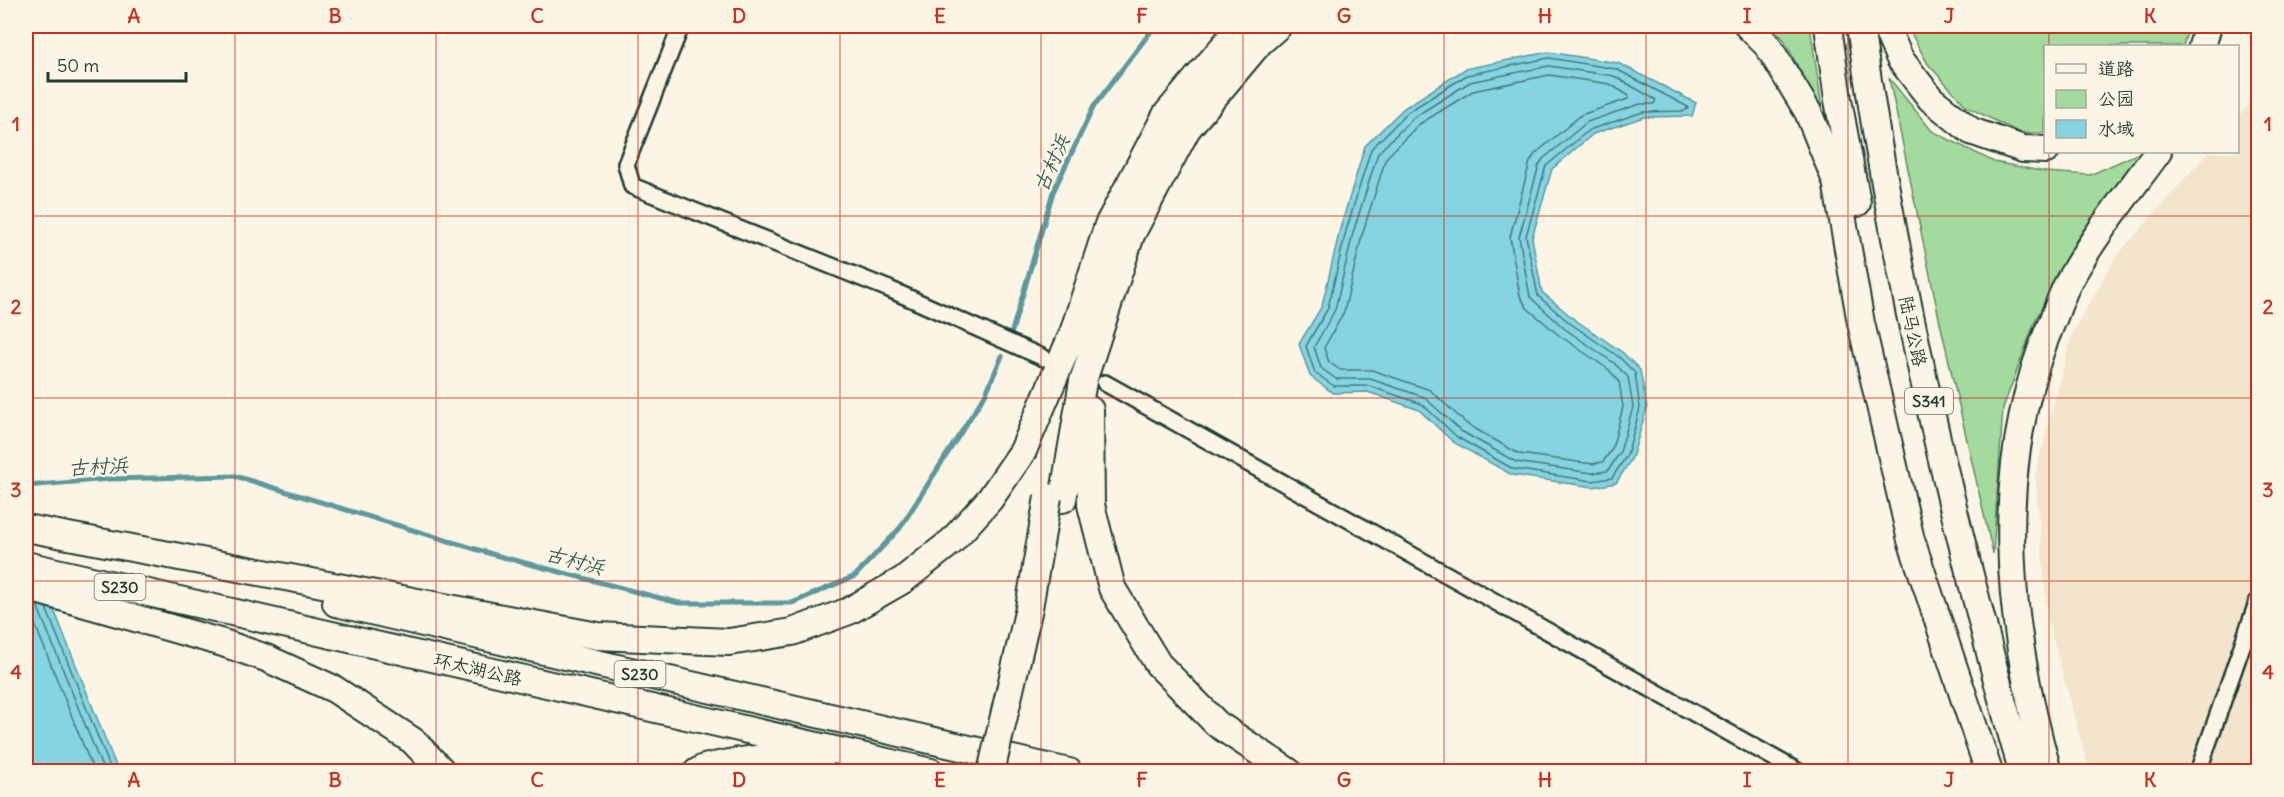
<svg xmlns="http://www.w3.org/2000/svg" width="2284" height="797" font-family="Delius,'LXGW WenKai TC',sans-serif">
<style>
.built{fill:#f2e5cc}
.green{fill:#a4da9d;stroke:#628c68;stroke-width:1.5}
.water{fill:#85d4e2;stroke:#5c989c;stroke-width:1.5}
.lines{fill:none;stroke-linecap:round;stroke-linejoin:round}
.shore{stroke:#48797a;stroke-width:1.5}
.stream{stroke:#5c989c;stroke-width:5}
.minor-casing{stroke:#1f3d34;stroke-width:20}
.trunk-casing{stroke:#1f3d34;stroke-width:30}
.minor{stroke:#fcf5e5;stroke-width:15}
.trunk{stroke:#fcf5e5;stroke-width:26}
.trunk-bridge-casing{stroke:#1f3d34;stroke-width:30;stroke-linecap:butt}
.trunk-bridge{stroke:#fcf5e5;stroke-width:26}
.grid{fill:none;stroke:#c8321e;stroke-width:1.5;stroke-opacity:0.55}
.labels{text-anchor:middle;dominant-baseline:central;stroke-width:4.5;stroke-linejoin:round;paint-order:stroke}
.shield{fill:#fcf5e5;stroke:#617469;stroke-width:1.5}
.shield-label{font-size:16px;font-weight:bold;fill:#1f3d34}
.street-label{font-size:18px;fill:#1f3d34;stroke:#fcf5e5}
.water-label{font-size:20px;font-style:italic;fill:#335b57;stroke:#fcf5e5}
.neatline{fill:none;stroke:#c8321e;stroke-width:2}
.grid-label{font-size:20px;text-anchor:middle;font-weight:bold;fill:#c8321e}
</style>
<rect width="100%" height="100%" fill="#fcf5e5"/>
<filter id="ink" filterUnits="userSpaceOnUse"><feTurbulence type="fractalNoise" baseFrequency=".0167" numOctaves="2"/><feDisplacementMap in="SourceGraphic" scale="12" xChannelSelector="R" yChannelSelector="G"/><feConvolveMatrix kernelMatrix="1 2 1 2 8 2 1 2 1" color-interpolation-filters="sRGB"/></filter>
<g filter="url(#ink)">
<!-- built -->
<path class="built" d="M 2258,61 L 2258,771 L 2089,771 L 2048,621 L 2035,475 L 2073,331 L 2116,257 L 2208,152 L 2238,152 L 2238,117 L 2247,107 Z"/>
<!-- green -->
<path class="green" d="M 1771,26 L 1810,26 L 1823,114 L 1784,40 Z
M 1907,26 L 2189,26 L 2183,46 L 2046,46 L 2045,133 L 2020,133 L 1967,107 L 1928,64 Z
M 1889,78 L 1932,131 L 1994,162 L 2046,172 L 2090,175 L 2141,152 L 2077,239 L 2036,319 L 2003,408 L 1993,554 L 1939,318 Z"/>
<!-- water -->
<path class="water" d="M 1548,52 L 1618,63 L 1696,103 L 1692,116 L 1644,117 L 1593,134 L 1552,169 L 1532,238 L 1542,292 L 1574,319 L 1622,352 L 1640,370 L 1647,408 L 1632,458 L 1616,483 L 1593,487 L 1512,475 L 1453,442 L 1419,410 L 1368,392 L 1333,393 L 1310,376 L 1299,344 L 1322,306 L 1340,229 L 1365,146 L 1404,108 L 1465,69 Z
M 26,539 L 118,771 L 26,771 Z"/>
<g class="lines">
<!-- shore -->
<path class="shore" d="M 1549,58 L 1616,69 L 1688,107 L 1685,111 L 1643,112 L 1589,130 L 1546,166 L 1526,236 L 1538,296 L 1571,324 L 1619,357 L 1635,373 L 1640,408 L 1627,455 L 1612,478 L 1592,481 L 1513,469 L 1457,437 L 1422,404 L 1369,386 L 1334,386 L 1315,373 L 1306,346 L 1328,308 L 1346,231 L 1371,149 L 1408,112 L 1467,75 Z
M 1549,66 L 1614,76 L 1656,100 L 1654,104 L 1640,104 L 1587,122 L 1543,159 L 1539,165 L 1519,237 L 1530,297 L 1565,329 L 1614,363 L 1628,377 L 1633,407 L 1620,452 L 1608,471 L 1592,473 L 1516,462 L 1461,431 L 1424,397 L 1370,379 L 1336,379 L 1321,368 L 1314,347 L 1335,310 L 1353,233 L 1378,153 L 1413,118 L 1470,82 Z
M 1549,75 L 1610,84 L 1629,96 L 1628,99 L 1581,115 L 1535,154 L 1530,162 L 1510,237 L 1520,296 L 1527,308 L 1560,336 L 1608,369 L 1619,381 L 1623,407 L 1612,449 L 1603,462 L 1593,464 L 1519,454 L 1467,424 L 1430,390 L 1372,370 L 1340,370 L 1329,362 L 1324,348 L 1344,312 L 1362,235 L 1386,158 L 1418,125 L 1473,91 Z
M 26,602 L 94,772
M 37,605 L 104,772
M 46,608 L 112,772"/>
<!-- stream -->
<path class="stream" d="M 1012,331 L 1053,192 L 1094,106 L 1155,26
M 26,486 L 109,479 L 235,476 L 495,555 L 679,603 L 792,603 L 855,576 L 900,528 L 986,393 L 1002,356"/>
<!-- minor casing -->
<g class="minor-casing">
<path id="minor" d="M 681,26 L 626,164 L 632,186 L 889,289 L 1044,358
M 1105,383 L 1799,772
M 2198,772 L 2258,600"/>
</g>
<!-- trunk casing -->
<g class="trunk-casing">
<path id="trunk" d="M 1748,26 L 1768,46 L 1808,112 L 1836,181 L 1861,323 L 1911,540 L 1989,772
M 1828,26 L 1838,100 L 1857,203
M 1860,26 C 1886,213 1925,399 1972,583 C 1989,646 2003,710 2023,772
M 1885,26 L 1900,59 L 1931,99 L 1971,131 L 2023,149 L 2046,150
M 2202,46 L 2208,26
M 1090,410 L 1091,505 L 1112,588 L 1158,664 L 1217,724 L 1289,772
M 1063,499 L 1083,381 L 1131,235 L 1187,129 L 1260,42 L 1278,26
M 26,528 L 598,636 L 729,642 L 792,632 L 849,611 L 903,580 L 951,542 L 990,499 L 1023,451 L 1073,333 L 1108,225 L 1166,115 L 1241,26
M 26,565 L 931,772
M 26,587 L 223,643 L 266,658 L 334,689 L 413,741 L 443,772
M 336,603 L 1069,772
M 697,772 L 704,768 C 746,759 777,754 821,759
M 2048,772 C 2006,622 1990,463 2054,317 C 2059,304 2063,291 2070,279 C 2095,234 2128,193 2158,152"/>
</g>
<!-- minor -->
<use href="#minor" class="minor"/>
<!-- trunk -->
<use href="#trunk" class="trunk"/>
<!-- trunk-bridge casing -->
<g class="trunk-bridge-casing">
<path id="trunk-bridge" d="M 991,772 L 1029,608 L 1048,497"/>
</g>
<!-- trunk-bridge -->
<use href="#trunk-bridge" class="trunk-bridge"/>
</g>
</g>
<!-- grid -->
<path class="grid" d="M 235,26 L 235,772M 436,26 L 436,772M 638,26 L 638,772M 840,26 L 840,772M 1041,26 L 1041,772M 1243,26 L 1243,772M 1444,26 L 1444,772M 1646,26 L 1646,772M 1848,26 L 1848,772M 2049,26 L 2049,46M 2049,152 L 2049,772M 26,216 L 2258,216M 26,398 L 2258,398M 26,581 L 2258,581"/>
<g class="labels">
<!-- shield labels -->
<g class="shield">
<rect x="1905" y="388" width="48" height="26" rx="4.5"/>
<rect x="94.5" y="574" width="51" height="26" rx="4.5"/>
<rect x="614.5" y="661" width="51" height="26" rx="4.5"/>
</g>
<g class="shield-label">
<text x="1929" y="401">S341</text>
<text x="120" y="587">S230</text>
<text x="640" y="674">S230</text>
</g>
<!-- street labels -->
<g class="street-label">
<text transform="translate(1913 331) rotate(78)">陆马公路</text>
<text transform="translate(478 669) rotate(13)">环太湖公路</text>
</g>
<!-- water labels -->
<g class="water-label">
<text transform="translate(1051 163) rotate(-66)">古村浜</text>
<text transform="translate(98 466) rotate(-3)">古村浜</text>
<text transform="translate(575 560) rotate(15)">古村浜</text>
</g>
</g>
<!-- margin -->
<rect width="2284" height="797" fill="none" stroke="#fcf5e5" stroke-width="66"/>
<!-- legend -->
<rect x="2044" y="45" width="195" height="108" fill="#fcf5e5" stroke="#a4ab9e" stroke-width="1.5"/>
<rect x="2056" y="64" width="30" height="9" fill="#fcf5e5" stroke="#a4ab9e" stroke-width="1.5"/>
<text x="2098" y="75" font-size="18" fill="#1f3d34">道路</text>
<rect x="2056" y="90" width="30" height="18" fill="#a4da9d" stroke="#a4ab9e" stroke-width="1.5"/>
<text x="2098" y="105" font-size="18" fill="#1f3d34">公园</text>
<rect x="2056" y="120" width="30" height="18" fill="#85d4e2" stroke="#a4ab9e" stroke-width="1.5"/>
<text x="2098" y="135" font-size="18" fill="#1f3d34">水域</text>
<!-- scale -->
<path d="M48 72v9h138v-9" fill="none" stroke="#1f3d34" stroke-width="3"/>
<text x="57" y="72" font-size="18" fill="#1f3d34" stroke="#fcf5e5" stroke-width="4.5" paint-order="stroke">50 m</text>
<rect x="33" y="33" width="2218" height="731" class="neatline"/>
<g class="grid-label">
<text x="134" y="23">A</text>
<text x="335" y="23">B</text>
<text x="537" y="23">C</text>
<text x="739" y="23">D</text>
<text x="940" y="23">E</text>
<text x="1142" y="23">F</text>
<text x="1344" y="23">G</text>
<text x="1545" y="23">H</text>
<text x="1747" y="23">I</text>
<text x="1949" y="23">J</text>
<text x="2150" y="23">K</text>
<text x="16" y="131">1</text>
<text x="2268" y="131">1</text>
<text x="16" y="314">2</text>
<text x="2268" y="314">2</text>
<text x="16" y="497">3</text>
<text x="2268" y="497">3</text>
<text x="16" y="679">4</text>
<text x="2268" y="679">4</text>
<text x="134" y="787">A</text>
<text x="335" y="787">B</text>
<text x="537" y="787">C</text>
<text x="739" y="787">D</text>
<text x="940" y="787">E</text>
<text x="1142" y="787">F</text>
<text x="1344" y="787">G</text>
<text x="1545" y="787">H</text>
<text x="1747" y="787">I</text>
<text x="1949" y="787">J</text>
<text x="2150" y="787">K</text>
</g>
</svg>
